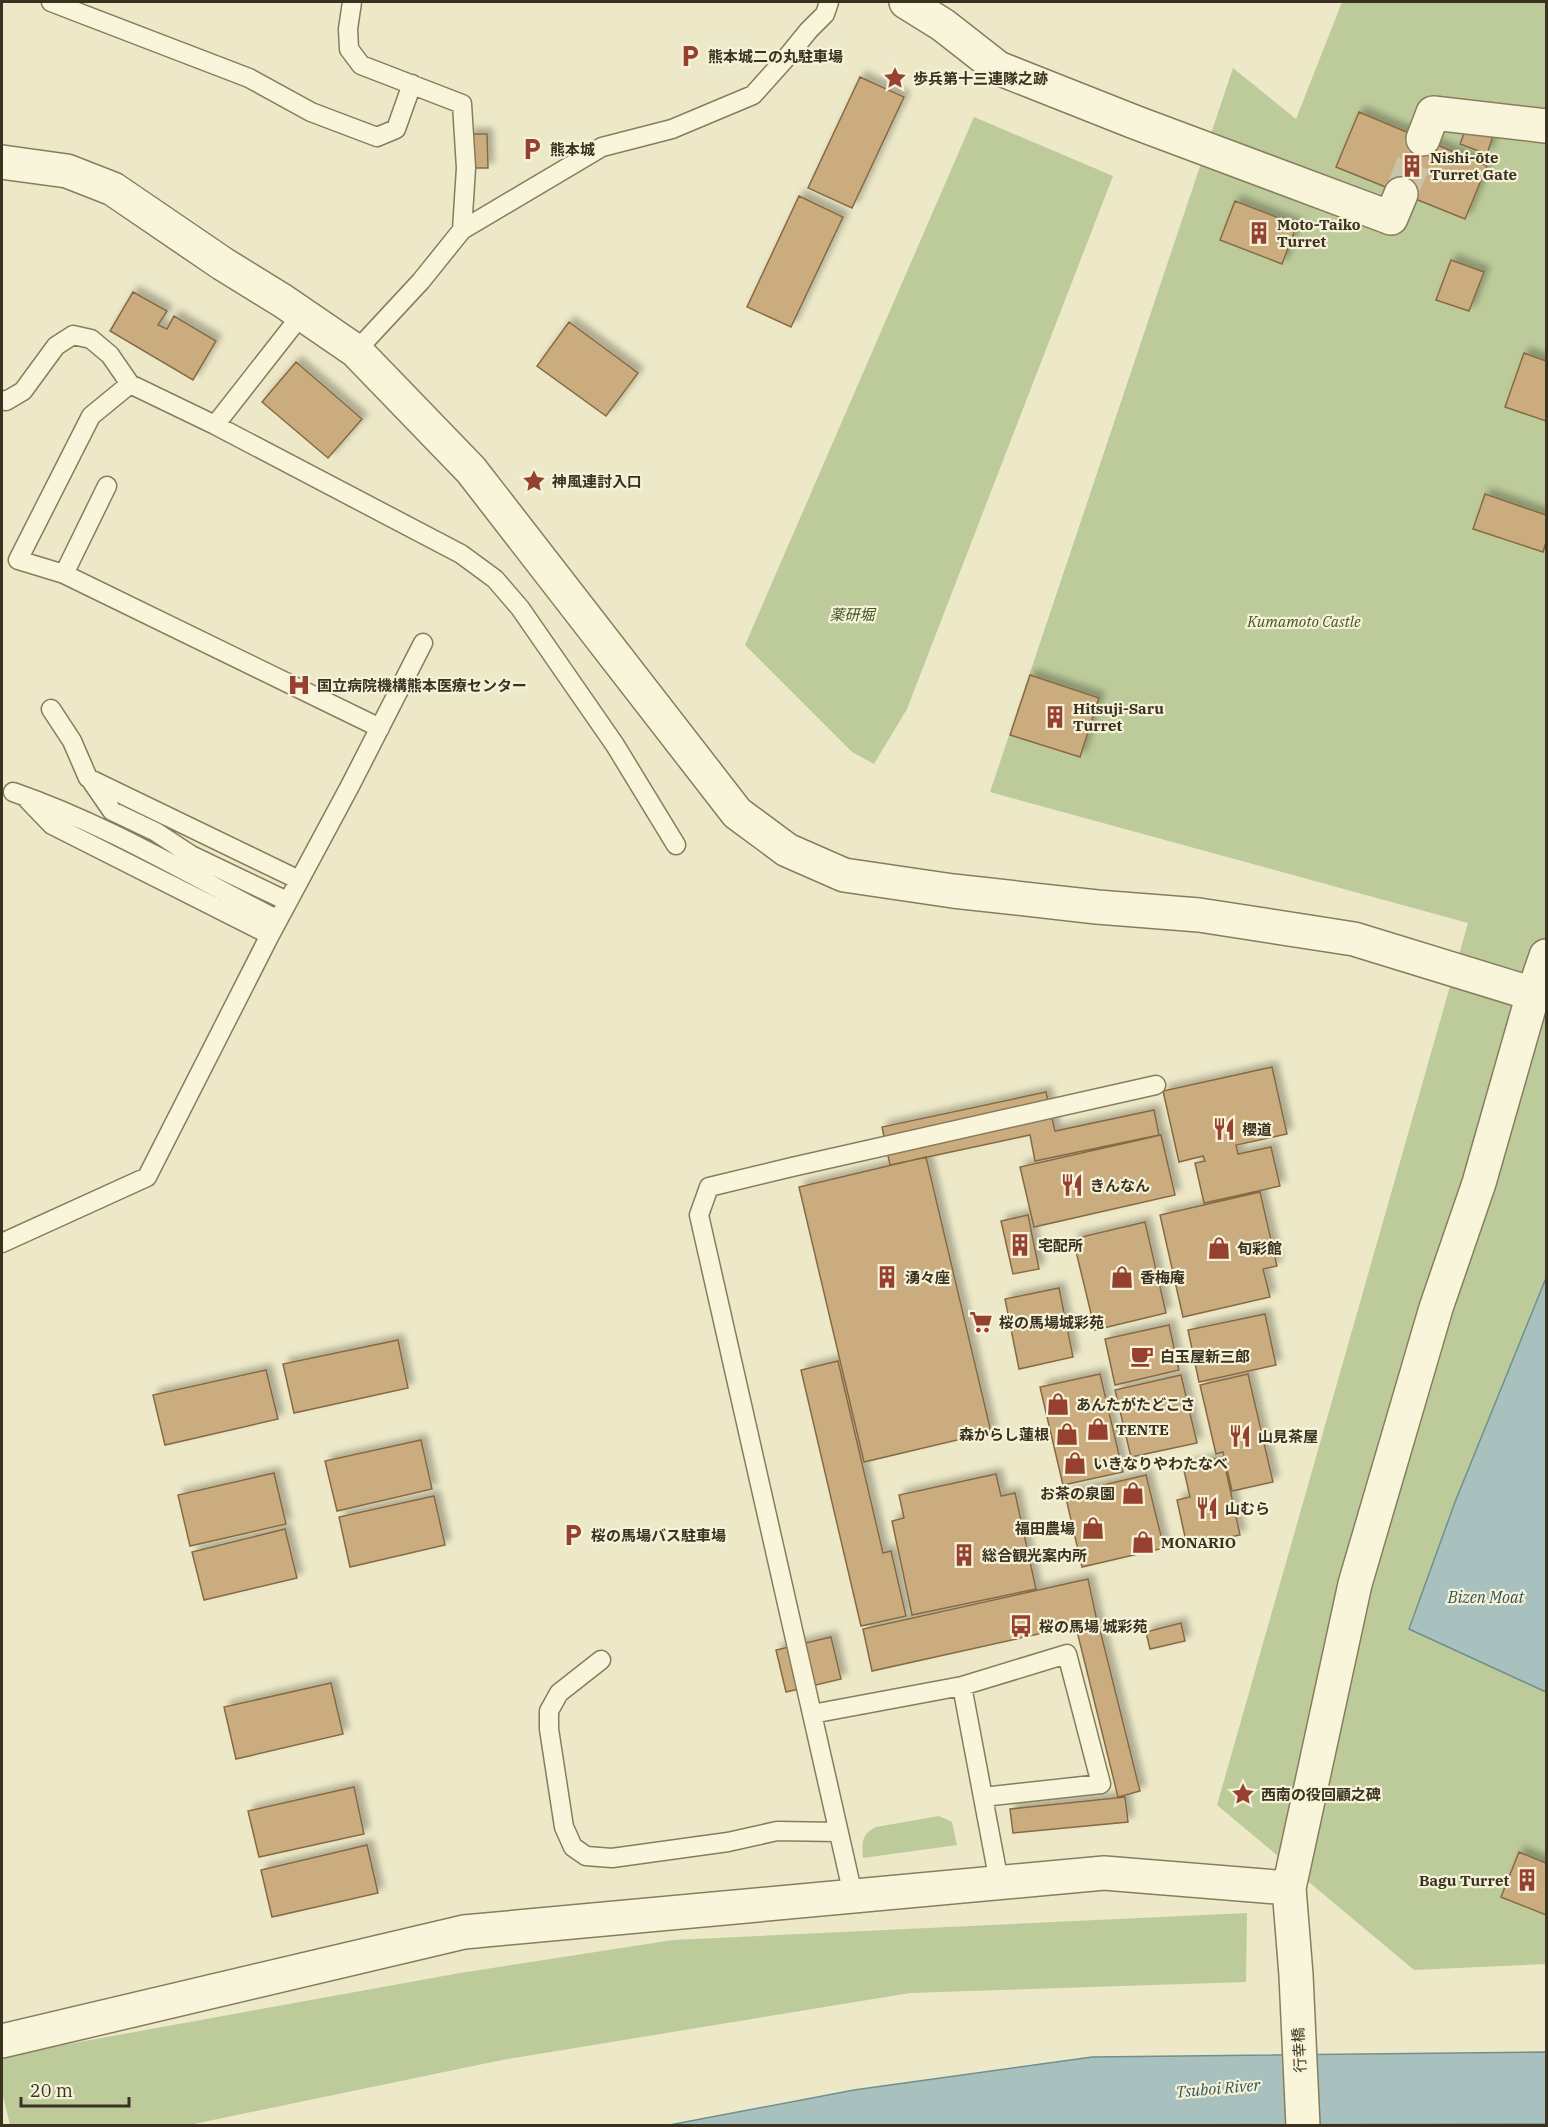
<svg xmlns="http://www.w3.org/2000/svg" width="1548" height="2127" font-family="'IBM Plex Serif','Noto Sans JP',serif">
<style>
.green{fill:#bdcb9b}
.water{fill:#a8c1be;stroke:#6f908e;stroke-width:1.5}
.building{fill:#caac7f;stroke:#876b44;stroke-width:1.5;filter:url(#shadow)}
.lines{fill:none;stroke-linecap:round;stroke-linejoin:round}
.minor-tunnel{stroke:#c9c4a6;stroke-width:33;stroke-dasharray:33 16;stroke-linecap:butt}
.service-casing{stroke:#897c5d;stroke-width:21}
.minor-casing{stroke:#897c5d;stroke-width:36}
.service{stroke:#f8f5db;stroke-width:18}
.minor{stroke:#f8f5db;stroke-width:33}
.labels{text-anchor:middle;dominant-baseline:central;stroke-width:4.5;stroke-linejoin:round;paint-order:stroke}
.poi-label{font-size:15px;font-weight:bold;fill:#3a3120;stroke:#f5f2d7;text-anchor:start}
.park-label{font-size:15px;font-style:italic;fill:#415528;stroke:#f5f2d7}
.street-label{font-size:15px;fill:#3a3120;stroke:#f5f2d7}
.water-label{font-size:16px;font-style:italic;fill:#305459;stroke:#f5f2d7}
</style>
<defs>
<filter id="shadow"><feDropShadow dx="5.5" dy="-5.5" stdDeviation="3" flood-color="#0004"/></filter>
</defs>
<rect width="100%" height="100%" fill="#ede9c8"/>
<!-- green -->
<path class="green" d="M 1342,2 L 1546,2 L 1546,1964 L 1414,1970 L 1217,1805 L 1468,923 L 990,792 L 1233,68 L 1296,119 Z
M 974,117 L 1113,176 L 907,709 L 874,764 L 852,752 L 745,645 Z
M 939,1816 L 952,1822 L 957,1845 L 863,1858 C 862,1843 861,1834 876,1827 Z
M 1247,1913 L 1246,1982 L 910,1993 L 502,2060 L 189,2125 L 10,2125 L 2,2092 L 2,2056 L 460,1973 L 673,1940 Z"/>
<!-- water -->
<path class="water" d="M 1546,1278 L 1546,1692 L 1409,1629 L 1455,1502 Z
M 1546,2052 L 1546,2124 L 664,2126 L 854,2090 L 1092,2057 Z"/>
<!-- building -->
<path class="building" d="M 860,77 L 904,97 L 852,208 L 808,188 Z
M 1359,112 L 1487,166 L 1465,219 L 1336,167 Z
M 1468,123 L 1494,133 L 1487,154 L 1460,144 Z
M 468,134 L 487,134 L 488,168 L 469,168 Z
M 799,196 L 843,217 L 791,327 L 747,307 Z
M 1235,201 L 1297,225 L 1282,264 L 1220,240 Z
M 1451,260 L 1484,272 L 1469,311 L 1436,300 Z
M 133,292 L 167,311 L 158,325 L 167,329 L 174,316 L 216,341 L 193,380 L 110,331 Z
M 569,322 L 638,373 L 606,416 L 537,366 Z
M 1524,353 L 1546,361 L 1546,421 L 1505,407 Z
M 296,362 L 362,419 L 328,458 L 262,402 Z
M 1485,494 L 1546,515 L 1546,542 L 1543,552 L 1473,529 Z
M 1030,675 L 1099,698 L 1080,757 L 1010,735 Z
M 1272,1067 L 1287,1134 L 1236,1145 L 1238,1154 L 1271,1147 L 1280,1186 L 1204,1203 L 1195,1163 L 1205,1161 L 1203,1156 L 1179,1162 L 1163,1091 Z
M 1046,1092 L 1055,1131 L 1154,1110 L 1159,1135 L 1035,1161 L 1030,1135 L 890,1165 L 882,1127 Z
M 1161,1135 L 1175,1195 L 1034,1227 L 1020,1167 Z
M 926,1157 L 991,1432 L 864,1462 L 799,1187 Z
M 1260,1192 L 1277,1266 L 1263,1269 L 1270,1297 L 1183,1317 L 1160,1215 Z
M 1028,1215 L 1039,1269 L 1013,1274 L 1001,1221 Z
M 1145,1222 L 1166,1313 L 1095,1330 L 1073,1239 Z
M 1059,1288 L 1073,1357 L 1019,1369 L 1005,1299 Z
M 1265,1314 L 1276,1365 L 1199,1382 L 1188,1330 Z
M 1169,1325 L 1179,1370 L 1115,1385 L 1105,1339 Z
M 398,1340 L 408,1388 L 294,1413 L 283,1364 Z
M 838,1361 L 883,1553 L 891,1551 L 906,1616 L 861,1626 L 801,1370 Z
M 266,1370 L 278,1419 L 165,1445 L 153,1395 Z
M 1100,1374 L 1123,1472 L 1063,1485 L 1040,1387 Z
M 1248,1374 L 1273,1482 L 1232,1491 L 1223,1452 L 1216,1454 L 1200,1385 Z
M 1181,1375 L 1197,1443 L 1131,1457 L 1115,1390 Z
M 421,1440 L 432,1489 L 337,1511 L 325,1461 Z
M 1223,1457 L 1240,1535 L 1187,1546 L 1177,1500 L 1190,1497 L 1183,1466 Z
M 274,1473 L 286,1524 L 190,1546 L 178,1495 Z
M 996,1474 L 1001,1496 L 1015,1493 L 1036,1589 L 912,1615 L 892,1521 L 904,1518 L 899,1495 Z
M 1146,1475 L 1164,1548 L 1082,1567 L 1065,1494 Z
M 434,1496 L 445,1545 L 350,1567 L 339,1517 Z
M 285,1529 L 297,1578 L 204,1600 L 192,1552 Z
M 1088,1579 L 1097,1621 L 872,1671 L 863,1629 Z
M 1098,1622 L 1140,1791 L 1118,1797 L 1076,1627 Z
M 1181,1623 L 1185,1641 L 1150,1649 L 1146,1632 Z
M 831,1637 L 841,1679 L 786,1692 L 776,1650 Z
M 331,1683 L 343,1734 L 236,1759 L 224,1707 Z
M 354,1787 L 364,1834 L 259,1857 L 248,1811 Z
M 1125,1797 L 1128,1822 L 1013,1833 L 1010,1809 Z
M 367,1845 L 378,1893 L 272,1917 L 261,1870 Z
M 1519,1852 L 1546,1863 L 1546,1915 L 1501,1897 Z"/>
<g class="lines">
<!-- minor-tunnel -->
<path class="minor-tunnel" d="M 1401,194 L 1423,139"/>
<!-- service casing -->
<g class="service-casing">
<path id="service" d="M 51,2 L 249,78 L 311,112 L 377,137 L 396,129 L 412,84
M 352,2 L 348,29 L 349,49 L 361,65 L 462,104 L 466,168 L 462,230
M 302,314 L 215,425 L 130,384 L 91,416 L 18,560 L 64,574 L 380,728
M 356,351 L 421,281 L 462,230 L 602,147 L 672,129 L 753,95 L 787,57 L 809,30 L 825,14 L 829,2
M 2,400 L 6,401 L 23,391 L 56,346 L 73,335 L 91,339 L 110,355 L 130,384
M 215,425 L 461,554 L 495,579 L 520,608 L 615,745 L 676,845
M 64,574 L 107,486
M 51,709 L 72,741 L 88,778 L 299,880
M 92,782 L 112,811 L 156,832 L 191,855 L 287,901
M 13,792 C 106,824 190,875 278,920
M 27,799 L 52,825 L 270,935
M 2,1243 L 147,1177 L 270,935 L 350,786 L 423,643
M 601,1660 L 559,1693 L 549,1711 L 549,1729 L 564,1827 L 573,1847 L 586,1856 L 612,1858 L 728,1842 L 777,1831 L 838,1832
M 962,1686 L 999,1882
M 812,1714 L 962,1686 L 1067,1654 L 1101,1784 L 983,1797
M 853,1895 L 699,1215 L 709,1187 L 792,1167 L 1156,1085"/>
</g>
<!-- minor casing -->
<g class="minor-casing">
<path id="minor" d="M 906,2 L 943,25 L 998,68 L 1137,123 L 1391,218 L 1401,194
M 1423,139 L 1433,113 L 1546,126
M 2,162 L 67,171 L 113,189 L 223,264 L 283,301 L 356,351 L 471,470 L 737,813 L 787,850 L 844,875 L 953,891 L 1097,907 L 1199,915 L 1354,939 L 1533,994
M 2,2041 L 464,1932 L 1104,1873 L 1289,1888
M 1303,2126 L 1296,1975 L 1289,1888 L 1355,1584 L 1436,1308 L 1479,1183 L 1533,994 L 1546,956"/>
</g>
<!-- service -->
<use href="#service" class="service"/>
<!-- minor -->
<use href="#minor" class="minor"/>
</g>
<!-- icons -->
<defs>
<g id="parking-bare" transform="scale(1.8)"><path d="M-3.5-5.5H1a3.5 3.5 0 0 1 0 7H-1V5.5H-3.5ZM-1-3.4V-.6H.8a1.4 1.4 0 0 0 0-2.8Z" fill="#96412f" stroke="#f5f2d7" stroke-width="2.5" paint-order="stroke"/></g>
<g id="sight-bare" transform="scale(1.8)"><path d="M0-6L1.8-2.2L6-1.7L2.9 1.2L3.7 5.4L0 3.3L-3.7 5.4L-2.9 1.2L-6-1.7L-1.8-2.2Z" fill="#96412f" stroke="#f5f2d7" stroke-width="2.5" paint-order="stroke"/></g>
<g id="building-bare" transform="scale(1.8)"><path d="M-4-6H4V6H1V3H-1V6H-4ZM-2.5-4.3h1.7v1.8h-1.7ZM.8-4.3h1.7v1.8H.8ZM-2.5-1h1.7V.8h-1.7ZM.8-1h1.7V.8H.8Z" fill="#96412f" stroke="#f5f2d7" stroke-width="2.5" paint-order="stroke"/></g>
<g id="hospital-bare" transform="scale(1.8)"><path d="M-5-5h3v3.5h4V-5h3V5h-3V1.5h-4V5h-3Z" fill="#96412f" stroke="#f5f2d7" stroke-width="2.5" paint-order="stroke"/></g>
<g id="restaurant-bare" transform="scale(1.8)"><path d="M-5-6h1v4h1v-4h1v4h1v-4h1v5L-1.5 .5V6h-2V.5L-5-1ZM5-6V6H3V1.5H1.5Q1.5-4 5-6Z" fill="#96412f" stroke="#f5f2d7" stroke-width="2.5" paint-order="stroke"/></g>
<g id="shop-bare" transform="scale(1.8)"><path d="M-5-2.5h2.3a2.7 3.5 0 0 1 5.4 0H5L5.5 6h-11ZM-1.5-2.5h3a1.5 2.3 0 0 0-3 0Z" fill="#96412f" stroke="#f5f2d7" stroke-width="2.5" paint-order="stroke"/></g>
<g id="supermarket-bare" transform="scale(1.8)"><path d="M-6-5.5h2.5l.6 2H6L4.5 2H-2.5L-4.4-4H-6ZM-1.5 3.2a1.3 1.3 0 1 0 .1 0ZM3 3.2a1.3 1.3 0 1 0 .1 0Z" fill="#96412f" stroke="#f5f2d7" stroke-width="2.5" paint-order="stroke"/></g>
<g id="cafe-bare" transform="scale(1.8)"><path d="M-5.5-4.5H6V0H3Q3 3.5 0 3.5H-2.5Q-5.5 3.5-5.5 0ZM3-3.2v2h1.7v-2ZM-6 4.5H4V6H-6Z" fill="#96412f" stroke="#f5f2d7" stroke-width="2.5" paint-order="stroke"/></g>
<g id="bus-bare" transform="scale(1.8)"><path d="M-5-6H5V4H4V6H2V4H-2V6H-4V4H-5ZM-3.5-4V0h7V-4ZM-3.5 1.2v1.5H-2V1.2ZM2 1.2v1.5H3.5V1.2Z" fill="#96412f" stroke="#f5f2d7" stroke-width="2.5" paint-order="stroke"/></g>
</defs>
<g fill-rule="evenodd">
<use href="#parking-bare" x="690" y="56"/>
<use href="#sight-bare" x="895" y="78"/>
<use href="#parking-bare" x="532" y="149"/>
<use href="#building-bare" x="1412" y="166"/>
<use href="#building-bare" x="1259" y="233"/>
<use href="#sight-bare" x="534" y="481"/>
<use href="#hospital-bare" x="299" y="685"/>
<use href="#building-bare" x="1055" y="717"/>
<use href="#restaurant-bare" x="1224" y="1129"/>
<use href="#restaurant-bare" x="1072" y="1185"/>
<use href="#building-bare" x="1020" y="1245"/>
<use href="#shop-bare" x="1219" y="1248"/>
<use href="#building-bare" x="887" y="1277"/>
<use href="#shop-bare" x="1122" y="1277"/>
<use href="#supermarket-bare" x="981" y="1322"/>
<use href="#cafe-bare" x="1142" y="1356"/>
<use href="#shop-bare" x="1058" y="1404"/>
<use href="#shop-bare" x="1098" y="1429"/>
<use href="#shop-bare" x="1067" y="1434"/>
<use href="#restaurant-bare" x="1240" y="1436"/>
<use href="#shop-bare" x="1075" y="1463"/>
<use href="#shop-bare" x="1133" y="1493"/>
<use href="#restaurant-bare" x="1207" y="1508"/>
<use href="#shop-bare" x="1093" y="1528"/>
<use href="#parking-bare" x="573" y="1535"/>
<use href="#shop-bare" x="1143" y="1542"/>
<use href="#building-bare" x="964" y="1555"/>
<use href="#bus-bare" x="1021" y="1626"/>
<use href="#sight-bare" x="1243" y="1794"/>
<use href="#building-bare" x="1527" y="1880"/>
</g>
<g class="labels">
<!-- poi labels -->
<g class="poi-label">
<text x="708" y="56">熊本城二の丸駐車場</text>
<text x="913" y="78">歩兵第十三連隊之跡</text>
<text x="550" y="149">熊本城</text>
<text x="1430" y="157">Nishi-ōte<tspan x="1430" dy="17">Turret Gate</tspan></text>
<text x="1277" y="224">Moto-Taiko<tspan x="1277" dy="17">Turret</tspan></text>
<text x="552" y="481">神風連討入口</text>
<text x="317" y="685">国立病院機構熊本医療センター</text>
<text x="1073" y="708">Hitsuji-Saru<tspan x="1073" dy="17">Turret</tspan></text>
<text x="1242" y="1129">櫻道</text>
<text x="1090" y="1185">きんなん</text>
<text x="1038" y="1245">宅配所</text>
<text x="1237" y="1248">旬彩館</text>
<text x="905" y="1277">湧々座</text>
<text x="1140" y="1277">香梅庵</text>
<text x="999" y="1322">桜の馬場城彩苑</text>
<text x="1160" y="1356">白玉屋新三郎</text>
<text x="1076" y="1404">あんたがたどこさ</text>
<text x="1116" y="1429">TENTE</text>
<text x="1049" y="1434" text-anchor="end">森からし蓮根</text>
<text x="1258" y="1436">山見茶屋</text>
<text x="1093" y="1463">いきなりやわたなべ</text>
<text x="1115" y="1493" text-anchor="end">お茶の泉園</text>
<text x="1225" y="1508">山むら</text>
<text x="1075" y="1528" text-anchor="end">福田農場</text>
<text x="591" y="1535">桜の馬場バス駐車場</text>
<text x="1161" y="1542">MONARIO</text>
<text x="982" y="1555">総合観光案内所</text>
<text x="1039" y="1626">桜の馬場 城彩苑</text>
<text x="1261" y="1794">西南の役回顧之碑</text>
<text x="1509" y="1880" text-anchor="end">Bagu Turret</text>
</g>
<!-- park labels -->
<g class="park-label">
<text x="852" y="614">薬研堀</text>
<text x="1304" y="621">Kumamoto Castle</text>
</g>
<!-- street labels -->
<g class="street-label">
<text transform="translate(1299 2050) rotate(-93)">行幸橋</text>
</g>
<!-- water labels -->
<g class="water-label">
<text x="1486" y="1597">Bizen Moat</text>
<text transform="translate(1218 2088) rotate(-5)">Tsuboi River</text>
</g>
</g>
<!-- border -->
<rect width="1548" height="2127" fill="none" stroke="#3a3120" stroke-width="6"/>
<!-- scale -->
<path d="M21 2097v9h108v-9" fill="none" stroke="#3a3120" stroke-width="3"/>
<text x="30" y="2097" font-size="18" fill="#3a3120" stroke="#f5f2d7" stroke-width="4.5" paint-order="stroke">20 m</text>
</svg>
